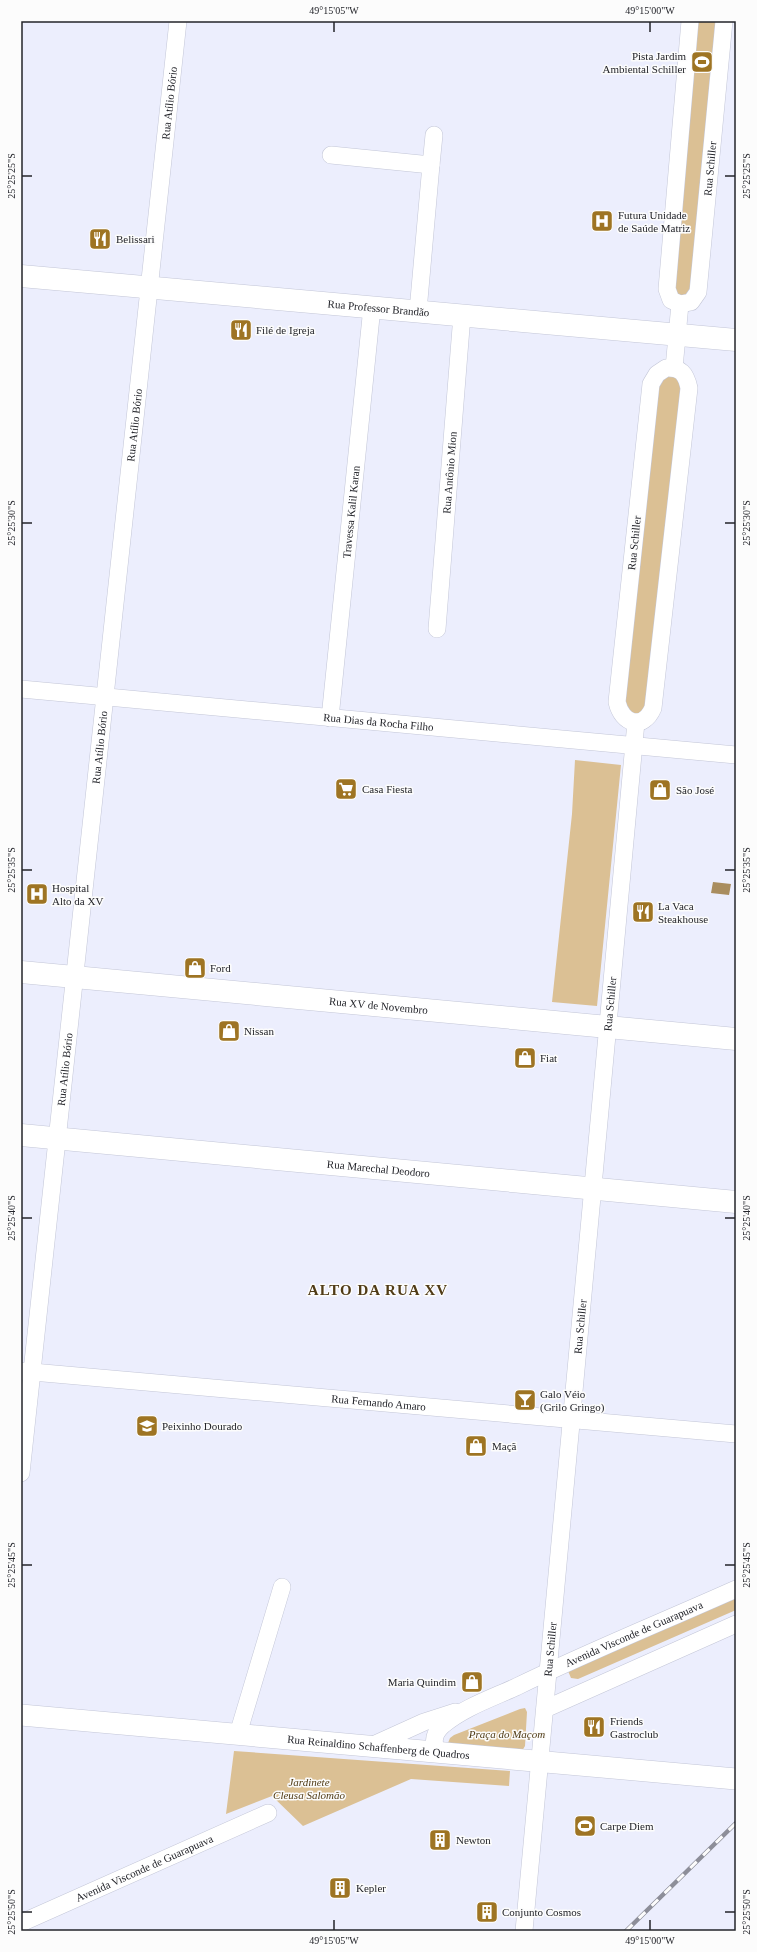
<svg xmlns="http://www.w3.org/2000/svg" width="757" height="1952" font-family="Georgia,serif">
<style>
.green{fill:#dbc094}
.water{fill:#a98d5f}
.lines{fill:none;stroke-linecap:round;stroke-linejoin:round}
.minor-casing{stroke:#c3c6d7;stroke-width:18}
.tertiary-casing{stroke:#c3c6d7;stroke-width:22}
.secondary-casing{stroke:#c3c6d7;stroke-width:23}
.primary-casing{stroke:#c3c6d7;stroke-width:23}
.minor{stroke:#fff;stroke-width:17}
.tertiary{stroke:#fff;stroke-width:21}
.secondary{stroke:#fff;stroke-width:22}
.primary{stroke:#fff;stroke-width:22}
.rail-casing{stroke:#8d8e99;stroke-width:4.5}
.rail{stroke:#fcfcfc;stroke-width:3;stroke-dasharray:9;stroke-linecap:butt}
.ticks{fill:none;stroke:#23242a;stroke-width:1.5}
.labels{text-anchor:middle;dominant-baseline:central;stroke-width:3;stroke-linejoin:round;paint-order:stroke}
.poi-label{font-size:11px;fill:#23242a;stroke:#fcfcfc;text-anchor:start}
.street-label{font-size:11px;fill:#23242a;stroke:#fcfcfc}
.park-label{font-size:11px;font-style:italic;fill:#503b15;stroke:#fcfcfc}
.district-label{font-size:15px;font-weight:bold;letter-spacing:1px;fill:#503b16;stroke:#fcfcfc}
.neatline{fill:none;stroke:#23242a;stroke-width:1.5}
.ticks-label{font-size:10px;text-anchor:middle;fill:#23242a}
</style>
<rect width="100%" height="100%" fill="#eceefd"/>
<!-- green -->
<path class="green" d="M 696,21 L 719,21 L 693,292 L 688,298 L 675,294 Z
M 672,375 L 680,380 L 681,387 L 647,705 L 641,713 L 635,715 L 622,704 L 658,384 L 664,377 Z
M 575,760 L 621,765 L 597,1006 L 552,1002 L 572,814 Z
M 736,1593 L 736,1610 L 578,1679 L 571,1678 L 568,1671 Z
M 525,1708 L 527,1712 L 525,1746 L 522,1751 L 448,1743 L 450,1738 L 454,1735 L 520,1709 Z
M 234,1751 L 510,1771 L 509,1786 L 411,1779 L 303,1826 L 272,1796 L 226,1814 Z"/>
<!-- water -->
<path class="water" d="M 713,882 L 731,884 L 729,895 L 711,893 Z"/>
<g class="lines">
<!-- minor casing -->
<g class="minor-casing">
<g id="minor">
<path id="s1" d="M 690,21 L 667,289 L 671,300 L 680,304 L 691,302 L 698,292 L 724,21"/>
<path d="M 331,155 L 431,165 L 418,311"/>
<path d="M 431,165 L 434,135"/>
<path d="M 666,368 C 681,367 686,374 689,388 L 653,708 C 643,731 622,724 617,702 L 651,384 L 657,374 Z"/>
<path d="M 674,368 L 680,304"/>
<path id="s2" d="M 437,629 L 462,315"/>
<path id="s3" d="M 21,689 L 736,755"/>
<path id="s4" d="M 330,718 L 372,307"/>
<path id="s5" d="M 21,1371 L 736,1434"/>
<path id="s6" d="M 21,1473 L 178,21"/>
<path d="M 545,1709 L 736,1624"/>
<path d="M 238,1734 L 282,1587"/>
<path d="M 371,1746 L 424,1722 L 455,1712"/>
<path id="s7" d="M 437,1752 C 432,1741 434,1733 443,1725 C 463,1708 492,1698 516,1687 C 588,1652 662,1622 736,1589"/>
<path id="s8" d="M 21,1923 L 268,1813"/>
<path id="s9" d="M 524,1931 L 636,722"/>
</g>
</g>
<!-- tertiary casing -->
<g class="tertiary-casing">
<g id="tertiary">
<path id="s10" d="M 21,1715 L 736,1779"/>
</g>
</g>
<!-- secondary casing -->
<g class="secondary-casing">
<g id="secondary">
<path id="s11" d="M 21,276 L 736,340"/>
</g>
</g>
<!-- primary casing -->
<g class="primary-casing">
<g id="primary">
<path id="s12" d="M 21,972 L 736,1039"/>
<path id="s13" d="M 21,1135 L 736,1202"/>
</g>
</g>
<!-- minor -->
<use href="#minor" class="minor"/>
<!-- tertiary -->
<use href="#tertiary" class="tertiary"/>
<!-- secondary -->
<use href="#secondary" class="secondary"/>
<!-- primary -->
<use href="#primary" class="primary"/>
<!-- rail casing -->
<g class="rail-casing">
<path id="rail" d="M 626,1931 L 736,1823"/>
</g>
<!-- rail -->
<use href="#rail" class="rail"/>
</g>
<!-- ticks -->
<path class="ticks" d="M 334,22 L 334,32M 650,22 L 650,32M 22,176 L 32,176M 725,176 L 735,176M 22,523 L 32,523M 725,523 L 735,523M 22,870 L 32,870M 725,870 L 735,870M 22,1218 L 32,1218M 725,1218 L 735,1218M 22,1565 L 32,1565M 725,1565 L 735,1565M 22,1912 L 32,1912M 725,1912 L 735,1912M 334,1920 L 334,1930M 650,1920 L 650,1930"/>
<!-- icons -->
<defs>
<g id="stadium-square" transform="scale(1.15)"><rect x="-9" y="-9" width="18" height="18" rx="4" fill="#9e7423" stroke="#fcfcfc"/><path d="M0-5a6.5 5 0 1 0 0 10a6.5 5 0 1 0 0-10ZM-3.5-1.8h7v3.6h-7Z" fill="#fff"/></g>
<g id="hospital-square" transform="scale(1.15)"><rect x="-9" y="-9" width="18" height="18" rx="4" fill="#9e7423" stroke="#fcfcfc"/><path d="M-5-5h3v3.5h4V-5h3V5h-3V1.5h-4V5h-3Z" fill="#fff"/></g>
<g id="restaurant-square" transform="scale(1.15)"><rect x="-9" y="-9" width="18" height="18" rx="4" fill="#9e7423" stroke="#fcfcfc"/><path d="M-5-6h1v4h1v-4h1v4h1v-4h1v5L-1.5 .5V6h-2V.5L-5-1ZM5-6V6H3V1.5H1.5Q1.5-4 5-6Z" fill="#fff"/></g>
<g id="supermarket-square" transform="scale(1.15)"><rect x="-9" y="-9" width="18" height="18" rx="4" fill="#9e7423" stroke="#fcfcfc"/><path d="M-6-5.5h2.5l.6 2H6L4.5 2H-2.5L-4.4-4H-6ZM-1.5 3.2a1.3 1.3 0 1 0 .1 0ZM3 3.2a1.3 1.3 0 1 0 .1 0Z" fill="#fff"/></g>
<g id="shop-square" transform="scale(1.15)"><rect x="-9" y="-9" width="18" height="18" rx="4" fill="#9e7423" stroke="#fcfcfc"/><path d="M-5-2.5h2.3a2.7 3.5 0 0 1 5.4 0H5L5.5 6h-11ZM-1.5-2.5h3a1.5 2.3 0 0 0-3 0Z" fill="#fff"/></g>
<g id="bar-square" transform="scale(1.15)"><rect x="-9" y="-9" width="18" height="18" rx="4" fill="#9e7423" stroke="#fcfcfc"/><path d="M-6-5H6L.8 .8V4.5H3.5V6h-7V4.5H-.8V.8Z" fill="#fff"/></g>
<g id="school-square" transform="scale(1.15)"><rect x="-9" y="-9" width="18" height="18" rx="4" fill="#9e7423" stroke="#fcfcfc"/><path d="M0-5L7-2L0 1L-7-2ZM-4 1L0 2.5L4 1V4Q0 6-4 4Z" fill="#fff"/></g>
<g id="building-square" transform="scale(1.15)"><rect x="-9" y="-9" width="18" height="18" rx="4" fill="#9e7423" stroke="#fcfcfc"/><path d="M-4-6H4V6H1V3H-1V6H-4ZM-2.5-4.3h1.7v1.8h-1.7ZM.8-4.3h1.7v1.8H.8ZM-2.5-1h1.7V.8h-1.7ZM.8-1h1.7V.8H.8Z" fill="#fff"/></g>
</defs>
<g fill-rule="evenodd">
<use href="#stadium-square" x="702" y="62"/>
<use href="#hospital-square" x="602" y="221"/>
<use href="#restaurant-square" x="100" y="239"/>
<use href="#restaurant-square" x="241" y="330"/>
<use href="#supermarket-square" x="346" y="789"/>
<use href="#shop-square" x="660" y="790"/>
<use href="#hospital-square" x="37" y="894"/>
<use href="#restaurant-square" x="643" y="912"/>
<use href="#shop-square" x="195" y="968"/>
<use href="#shop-square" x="229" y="1031"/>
<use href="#shop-square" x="525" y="1058"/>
<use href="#bar-square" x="525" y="1400"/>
<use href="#school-square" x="147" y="1426"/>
<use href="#shop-square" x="476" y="1446"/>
<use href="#shop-square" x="472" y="1682"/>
<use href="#restaurant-square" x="594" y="1727"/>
<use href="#stadium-square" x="585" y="1826"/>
<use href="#building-square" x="440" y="1840"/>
<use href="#building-square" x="340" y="1888"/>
<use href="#building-square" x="487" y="1912"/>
</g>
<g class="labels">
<!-- poi labels -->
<g class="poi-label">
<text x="686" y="56" text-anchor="end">Pista Jardim<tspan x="686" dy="13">Ambiental Schiller</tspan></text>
<text x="618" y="215">Futura Unidade<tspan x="618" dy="13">de Saúde Matriz</tspan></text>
<text x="116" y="239">Belissari</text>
<text x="256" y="330">Filé de Igreja</text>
<text x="362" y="789">Casa Fiesta</text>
<text x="676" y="790">São José</text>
<text x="52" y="888">Hospital<tspan x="52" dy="13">Alto da XV</tspan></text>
<text x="658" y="906">La Vaca<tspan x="658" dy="13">Steakhouse</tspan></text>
<text x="210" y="968">Ford</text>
<text x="244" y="1031">Nissan</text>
<text x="540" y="1058">Fiat</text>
<text x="540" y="1394">Galo Véio<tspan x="540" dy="13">(Grilo Gringo)</tspan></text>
<text x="162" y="1426">Peixinho Dourado</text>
<text x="492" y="1446">Maçã</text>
<text x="456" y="1682" text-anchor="end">Maria Quindim</text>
<text x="610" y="1721">Friends<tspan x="610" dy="13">Gastroclub</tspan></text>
<text x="600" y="1826">Carpe Diem</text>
<text x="456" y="1840">Newton</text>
<text x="356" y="1888">Kepler</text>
<text x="502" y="1912">Conjunto Cosmos</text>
</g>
<!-- street labels -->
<g class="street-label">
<text stroke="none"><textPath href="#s6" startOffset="1378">Rua Atílio Bório</textPath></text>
<text stroke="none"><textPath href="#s1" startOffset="438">Rua Schiller</textPath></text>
<text stroke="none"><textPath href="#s11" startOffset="359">Rua Professor Brandão</textPath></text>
<text stroke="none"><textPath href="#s6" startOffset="1054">Rua Atílio Bório</textPath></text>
<text stroke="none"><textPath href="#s2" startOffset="157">Rua Antônio Mion</textPath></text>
<text stroke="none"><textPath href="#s4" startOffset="207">Travessa Kalil Karan</textPath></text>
<text transform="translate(634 543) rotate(-84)">Rua Schiller</text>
<text stroke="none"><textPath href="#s3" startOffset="359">Rua Dias da Rocha Filho</textPath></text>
<text stroke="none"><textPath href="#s6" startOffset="730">Rua Atílio Bório</textPath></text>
<text stroke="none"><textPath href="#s9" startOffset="931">Rua Schiller</textPath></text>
<text stroke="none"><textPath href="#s12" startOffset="359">Rua XV de Novembro</textPath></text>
<text stroke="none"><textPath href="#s6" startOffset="406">Rua Atílio Bório</textPath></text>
<text stroke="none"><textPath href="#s13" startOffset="359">Rua Marechal Deodoro</textPath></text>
<text stroke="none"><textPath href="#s9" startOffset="607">Rua Schiller</textPath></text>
<text stroke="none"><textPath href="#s5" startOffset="359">Rua Fernando Amaro</textPath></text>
<text stroke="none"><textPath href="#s7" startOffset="242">Avenida Visconde de Guarapuava</textPath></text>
<text stroke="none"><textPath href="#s9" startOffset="283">Rua Schiller</textPath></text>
<text stroke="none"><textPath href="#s10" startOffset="359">Rua Reinaldino Schaffenberg de Quadros</textPath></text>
<text stroke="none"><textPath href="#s8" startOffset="135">Avenida Visconde de Guarapuava</textPath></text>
</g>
<!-- park labels -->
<g class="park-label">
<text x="507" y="1734">Praça do Maçom</text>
<text x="309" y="1782">Jardinete<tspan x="309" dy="13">Cleusa Salomão</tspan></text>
</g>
<!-- district labels -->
<g class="district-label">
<text x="378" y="1290">ALTO DA RUA XV</text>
</g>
</g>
<!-- border -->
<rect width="757" height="1952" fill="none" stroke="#fcfcfc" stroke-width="44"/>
<rect x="22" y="22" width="713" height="1908" class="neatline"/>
<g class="ticks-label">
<text x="334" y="14">49°15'05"W</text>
<text x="650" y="14">49°15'00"W</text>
<text transform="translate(11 176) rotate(-90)" y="4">25°25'25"S</text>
<text transform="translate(746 176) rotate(-90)" y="4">25°25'25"S</text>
<text transform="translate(11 523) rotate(-90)" y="4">25°25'30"S</text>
<text transform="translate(746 523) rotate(-90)" y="4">25°25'30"S</text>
<text transform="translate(11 870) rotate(-90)" y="4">25°25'35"S</text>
<text transform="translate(746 870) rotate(-90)" y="4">25°25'35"S</text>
<text transform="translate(11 1218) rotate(-90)" y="4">25°25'40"S</text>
<text transform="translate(746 1218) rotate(-90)" y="4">25°25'40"S</text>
<text transform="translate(11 1565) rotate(-90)" y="4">25°25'45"S</text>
<text transform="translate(746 1565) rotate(-90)" y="4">25°25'45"S</text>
<text transform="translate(11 1912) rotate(-90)" y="4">25°25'50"S</text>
<text transform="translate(746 1912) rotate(-90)" y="4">25°25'50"S</text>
<text x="334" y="1944">49°15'05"W</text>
<text x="650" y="1944">49°15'00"W</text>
</g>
</svg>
